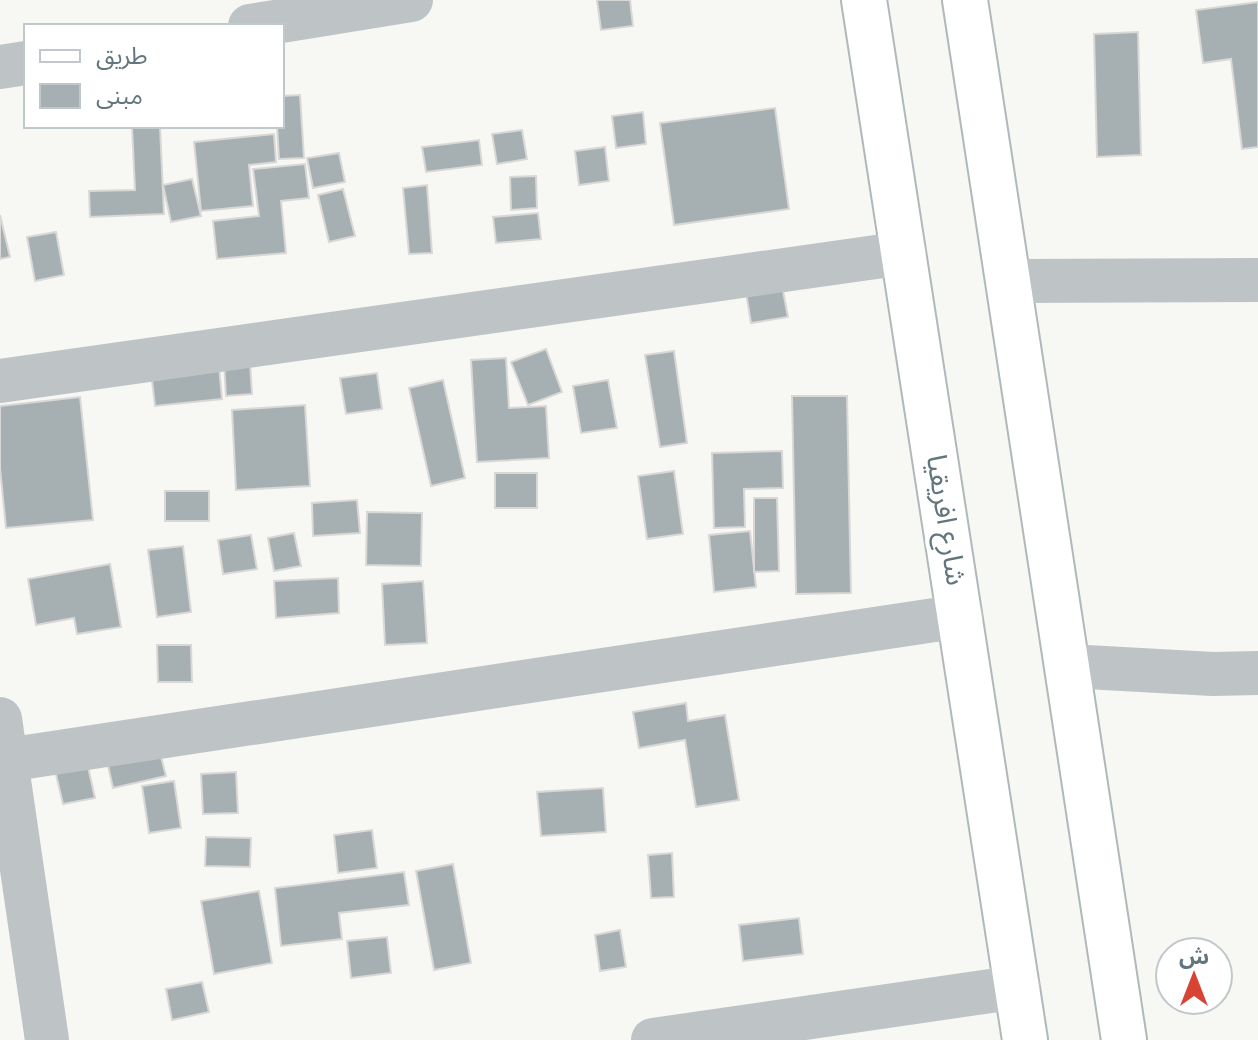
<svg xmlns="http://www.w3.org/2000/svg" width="1258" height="1040" font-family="'Nunito Sans','Noto Sans Arabic',sans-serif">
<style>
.building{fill:#a6b0b3;stroke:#d9d8d7;stroke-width:2}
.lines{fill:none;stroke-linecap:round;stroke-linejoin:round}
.secondary-casing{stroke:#b1b8bb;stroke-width:48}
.street{stroke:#bec4c6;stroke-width:44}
.secondary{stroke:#fff;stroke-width:44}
.labels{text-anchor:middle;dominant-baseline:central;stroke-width:8;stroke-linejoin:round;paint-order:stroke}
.street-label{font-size:28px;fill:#64767d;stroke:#fff}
</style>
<rect width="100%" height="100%" fill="#f7f7f4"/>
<!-- building -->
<path class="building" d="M 597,0 L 630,0 L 633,26 L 601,30 Z
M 1258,2 L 1258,147 L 1242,149 L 1231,59 L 1203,63 L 1196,10 Z
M 1138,32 L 1141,155 L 1097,157 L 1094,34 Z
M 300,95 L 304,158 L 279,159 L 277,126 L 282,126 L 282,96 Z
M 775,108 L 789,209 L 674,225 L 660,123 Z
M 643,112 L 646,144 L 616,148 L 612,116 Z
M 132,126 L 160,126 L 164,214 L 90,217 L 89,191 L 135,190 Z
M 522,130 L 527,159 L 497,164 L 492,134 Z
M 274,134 L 276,162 L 249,165 L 253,206 L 201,211 L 194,142 Z
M 479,140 L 482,165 L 426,172 L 422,147 Z
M 605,147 L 609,181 L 579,185 L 575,151 Z
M 339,153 L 345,182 L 313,188 L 307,158 Z
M 305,164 L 309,198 L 281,201 L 286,253 L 217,259 L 213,221 L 259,216 L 253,169 Z
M 536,176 L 537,208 L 511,210 L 510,177 Z
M 192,179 L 201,216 L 171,222 L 163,185 Z
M 427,185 L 432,253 L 409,254 L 403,188 Z
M 343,189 L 355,236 L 329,242 L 318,195 Z
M 538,213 L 541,239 L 496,243 L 493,217 Z
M 0,215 L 10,257 L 0,259 Z
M 56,232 L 64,275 L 35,281 L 27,237 Z
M 780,275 L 788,317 L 751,323 L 744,281 Z
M 546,349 L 562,392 L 528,405 L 511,362 Z
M 674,351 L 687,443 L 660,447 L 645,355 Z
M 218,355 L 222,399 L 155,406 L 150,363 Z
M 506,358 L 509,408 L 546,406 L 549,458 L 477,462 L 471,360 Z
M 250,362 L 252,394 L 226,396 L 224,363 Z
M 377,373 L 382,409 L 346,414 L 340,378 Z
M 443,380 L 465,478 L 431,486 L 409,388 Z
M 608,380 L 617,428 L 581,433 L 573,386 Z
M 792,396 L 847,396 L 851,593 L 796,594 Z
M 80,397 L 93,520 L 6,528 L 0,468 L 0,406 Z
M 305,405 L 310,486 L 236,490 L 232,410 Z
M 782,451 L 783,488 L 744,489 L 745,527 L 714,528 L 712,453 Z
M 674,471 L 683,534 L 647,539 L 638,476 Z
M 495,473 L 537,473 L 537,508 L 495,508 Z
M 165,491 L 209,491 L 209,521 L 165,521 Z
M 754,498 L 777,498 L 779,571 L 754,572 Z
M 357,500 L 360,533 L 313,536 L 312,503 Z
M 367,512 L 422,513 L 421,566 L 366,565 Z
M 750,531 L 756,587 L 714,592 L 709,535 Z
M 294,533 L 301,566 L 274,571 L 268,538 Z
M 251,535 L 257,569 L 223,574 L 218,540 Z
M 183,546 L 191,612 L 157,617 L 148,550 Z
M 110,564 L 121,627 L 77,634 L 74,618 L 36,625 L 28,579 Z
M 338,578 L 339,613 L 276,618 L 274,581 Z
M 423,581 L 427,643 L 385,645 L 382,584 Z
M 157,645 L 191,645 L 192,682 L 158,682 Z
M 686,703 L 688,721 L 725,715 L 739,800 L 696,807 L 685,740 L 639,748 L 633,712 Z
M 159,749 L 166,776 L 113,788 L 107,761 Z
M 86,758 L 95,798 L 63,804 L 54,766 Z
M 236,772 L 238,813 L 203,814 L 201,774 Z
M 174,781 L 181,828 L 149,833 L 142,786 Z
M 603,788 L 606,832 L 541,836 L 537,792 Z
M 372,830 L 377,868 L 338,873 L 334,835 Z
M 206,837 L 251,838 L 250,867 L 205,866 Z
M 672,853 L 674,897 L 651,898 L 648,855 Z
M 453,864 L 471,963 L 434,970 L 416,871 Z
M 404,872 L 409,905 L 339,913 L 342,939 L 281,946 L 275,888 Z
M 259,891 L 272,963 L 214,974 L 201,901 Z
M 799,918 L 803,954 L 743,961 L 739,925 Z
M 620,930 L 626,967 L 600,971 L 595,935 Z
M 387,937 L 391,973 L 351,978 L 347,941 Z
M 202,982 L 209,1012 L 172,1020 L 166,989 Z"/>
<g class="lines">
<!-- secondary casing -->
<g class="secondary-casing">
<path id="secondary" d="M 864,0 L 1025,1040
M 965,0 L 1124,1040"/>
</g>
<!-- street -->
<path class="street" d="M 250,26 L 411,0
M 0,67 L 26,63
M 1008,281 L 1258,280
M 0,381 L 904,253
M 1068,666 L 1213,674 L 1258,673
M 0,719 L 47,1040
M 0,761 L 961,616
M 653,1040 L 1018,987"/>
<!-- secondary -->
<use href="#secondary" class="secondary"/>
</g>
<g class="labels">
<!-- street labels -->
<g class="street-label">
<text transform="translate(946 520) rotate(81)">شارع افريقيا</text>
</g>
</g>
<!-- legend -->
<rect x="24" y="24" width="260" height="104" fill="#ffffff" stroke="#c1c8cb" stroke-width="2"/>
<rect x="40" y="50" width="40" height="12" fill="#ffffff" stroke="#c1c8cb" stroke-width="2"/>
<text x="96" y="64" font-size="24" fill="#64767d">طريق</text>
<rect x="40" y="84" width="40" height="24" fill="#a6b0b3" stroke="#c1c8cb" stroke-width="2"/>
<text x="96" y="104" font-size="24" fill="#64767d">مبنى</text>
<!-- north arrow -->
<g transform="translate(1194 976)"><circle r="38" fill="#ffffff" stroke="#c1c8cb" stroke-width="2"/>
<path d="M0-6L14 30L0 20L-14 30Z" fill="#d84434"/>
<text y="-12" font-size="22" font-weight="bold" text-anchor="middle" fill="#64767d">ش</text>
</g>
</svg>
